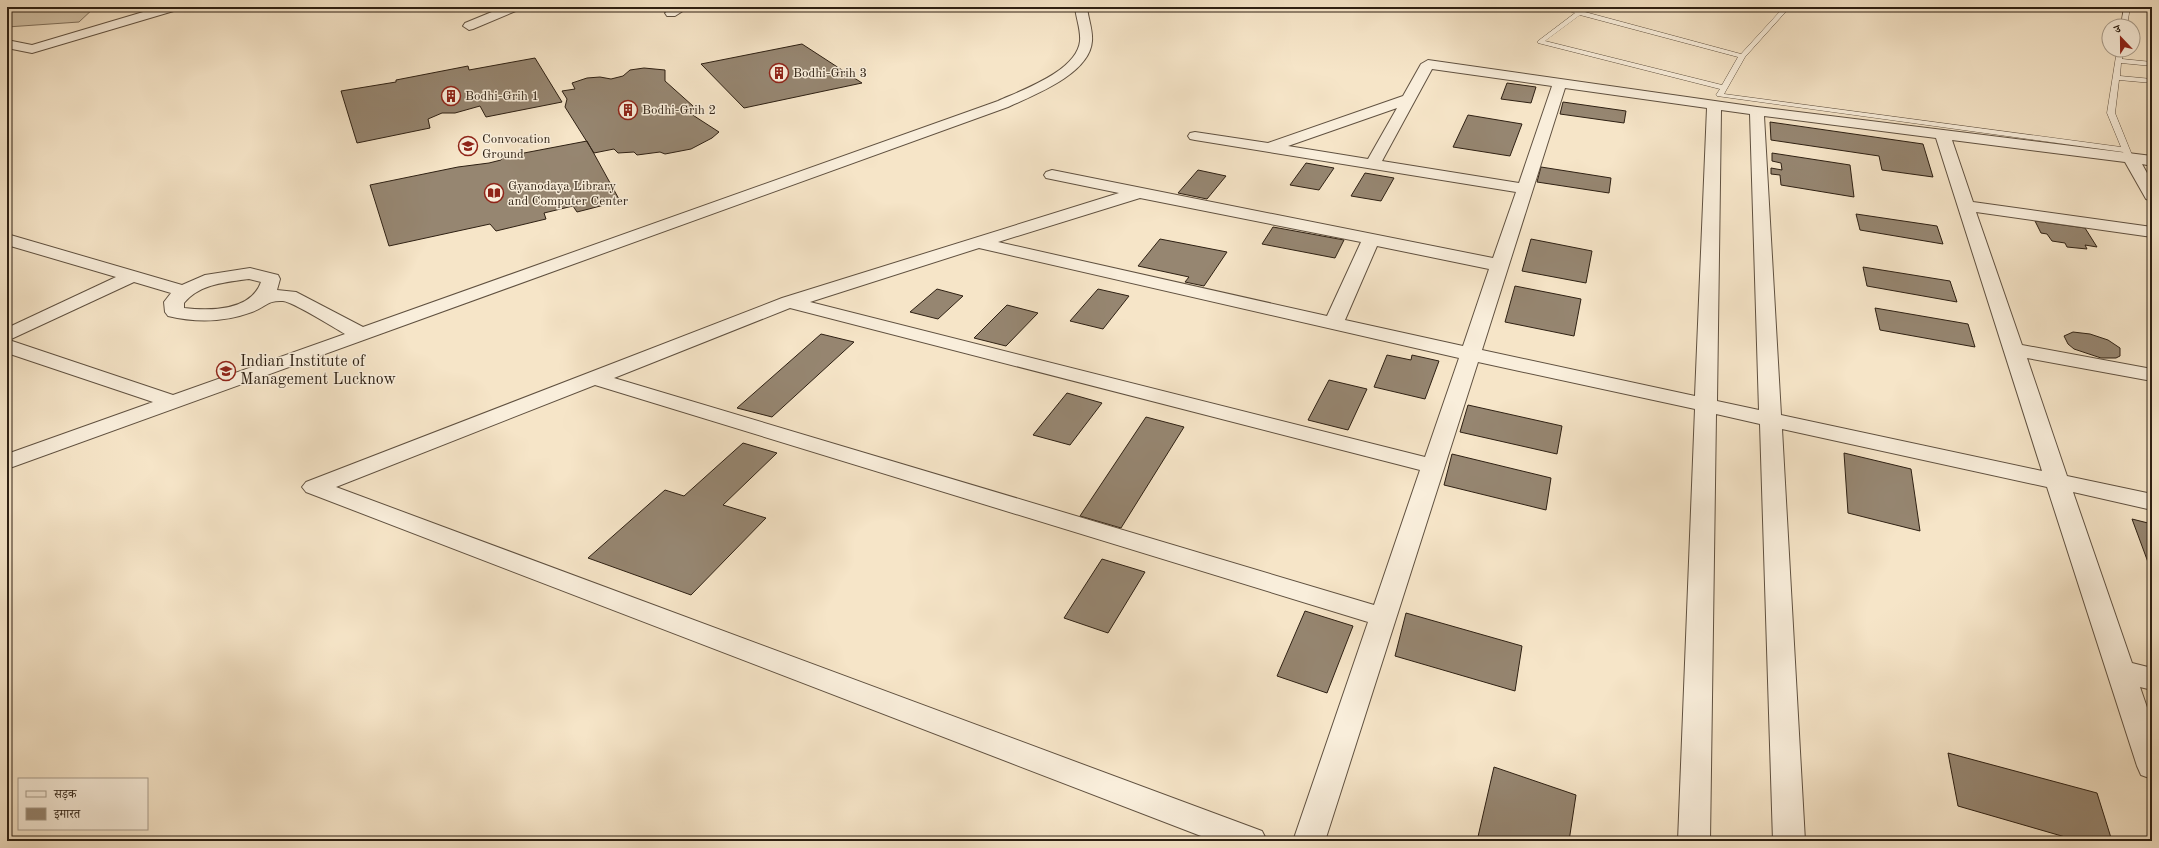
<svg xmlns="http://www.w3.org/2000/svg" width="2159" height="848" font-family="'Old Standard TT','Noto Serif Devanagari',serif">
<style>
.green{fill:#d4c4a9;stroke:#81725e}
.building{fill:#968671;stroke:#2e2013}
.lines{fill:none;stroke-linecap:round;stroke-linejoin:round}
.service-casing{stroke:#605140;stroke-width:1}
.minor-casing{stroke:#605140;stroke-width:2}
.service{fill:#f9eedb;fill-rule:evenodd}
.minor{fill:#f9eedb;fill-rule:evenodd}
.labels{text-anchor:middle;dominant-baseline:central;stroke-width:3;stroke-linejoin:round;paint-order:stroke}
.far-poi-label{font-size:13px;fill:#2e2013;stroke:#f9eedb;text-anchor:start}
.poi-label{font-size:16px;fill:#2e2013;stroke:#f9eedb;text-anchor:start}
</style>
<rect width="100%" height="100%" fill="#f6e5c8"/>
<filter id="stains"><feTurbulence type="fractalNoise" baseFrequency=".005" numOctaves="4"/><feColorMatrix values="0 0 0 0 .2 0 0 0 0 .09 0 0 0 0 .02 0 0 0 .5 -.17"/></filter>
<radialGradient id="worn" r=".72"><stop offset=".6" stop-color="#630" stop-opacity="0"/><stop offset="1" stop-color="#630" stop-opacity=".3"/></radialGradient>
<!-- green -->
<path class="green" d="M 7,7 L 95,7 L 79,22 L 7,27 Z"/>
<!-- building -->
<path class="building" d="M 802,44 L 862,83 L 744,108 L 701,64 Z
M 535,58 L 562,102 L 486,117 L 480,106 L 455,113 L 442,113 L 428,119 L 430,128 L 357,143 L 341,91 L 396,82 L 396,80 L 468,66 L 469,70 Z
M 644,68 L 665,70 L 665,81 L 693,106 L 688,112 L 719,132 L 712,138 L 691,149 L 665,154 L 660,152 L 637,155 L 634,152 L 618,153 L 614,149 L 594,153 L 565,107 L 567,99 L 562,91 L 575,89 L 572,83 L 587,78 L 600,77 L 611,79 L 623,76 L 630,70 Z
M 1507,83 L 1536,87 L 1531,103 L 1501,99 Z
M 1563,102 L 1626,111 L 1624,123 L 1560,114 Z
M 1468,115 L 1522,124 L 1510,156 L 1453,147 Z
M 1770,122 L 1923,144 L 1933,177 L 1882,170 L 1879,156 L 1771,140 Z
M 587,141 L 620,201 L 577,212 L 573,206 L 544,213 L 546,219 L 496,231 L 490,224 L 389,246 L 370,185 L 458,167 L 489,163 L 501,160 L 503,157 Z
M 1772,153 L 1850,165 L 1854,197 L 1781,185 L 1780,175 L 1771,174 L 1771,168 L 1782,170 L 1781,163 L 1772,161 Z
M 1306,163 L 1334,168 L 1319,190 L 1290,185 Z
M 1541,167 L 1611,178 L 1609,193 L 1537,182 Z
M 1198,170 L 1226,176 L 1207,199 L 1178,193 Z
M 1365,173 L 1394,178 L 1381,201 L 1351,196 Z
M 1856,214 L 1937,226 L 1943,244 L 1860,230 Z
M 2035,221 L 2085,228 L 2097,247 L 2085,245 L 2087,249 L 2067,247 L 2065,243 L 2052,241 L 2047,234 L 2041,233 Z
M 1273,227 L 1344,240 L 1335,258 L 1262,244 Z
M 1160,239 L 1227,252 L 1204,286 L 1185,282 L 1189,277 L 1138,266 Z
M 1531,239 L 1592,251 L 1586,283 L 1522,271 Z
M 1863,267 L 1950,281 L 1957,302 L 1867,286 Z
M 1515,286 L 1581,299 L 1574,336 L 1505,322 Z
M 937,289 L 963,296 L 938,319 L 910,312 Z
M 1098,289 L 1129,296 L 1103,329 L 1070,321 Z
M 1007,305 L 1038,313 L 1006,346 L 974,338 Z
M 1875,308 L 1968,324 L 1975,347 L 1880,330 Z
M 2073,332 L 2090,334 L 2108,340 L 2120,348 L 2120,356 L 2116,358 L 2101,358 L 2074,349 L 2068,344 L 2064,336 Z
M 821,334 L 854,342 L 772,417 L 737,408 Z
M 1387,355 L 1411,360 L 1412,355 L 1439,361 L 1425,399 L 1374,387 Z
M 1329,380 L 1367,389 L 1348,430 L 1308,420 Z
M 1067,393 L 1102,403 L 1070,445 L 1033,435 Z
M 1468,405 L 1562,426 L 1557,454 L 1460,432 Z
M 1146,417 L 1184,427 L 1121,528 L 1080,516 Z
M 743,443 L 777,453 L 723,505 L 766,518 L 691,595 L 588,558 L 665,490 L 684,496 Z
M 1844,453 L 1911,469 L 1920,531 L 1848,513 Z
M 1452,454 L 1551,478 L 1546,510 L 1444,485 Z
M 2132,519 L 2152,524 L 2152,573 Z
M 1102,559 L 1145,572 L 1108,633 L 1064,618 Z
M 1305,611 L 1353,626 L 1327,693 L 1277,676 Z
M 1406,613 L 1522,646 L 1515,691 L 1395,656 Z
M 1948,753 L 2097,793 L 2112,841 L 2079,841 L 1958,806 Z
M 1494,767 L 1576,795 L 1569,841 L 1477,841 Z"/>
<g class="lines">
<!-- service casing -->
<g class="service-casing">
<path id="service" d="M 1554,7 L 1564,7 L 1579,11 L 1586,7 L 1594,7 L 1585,12 L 1741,54 L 1784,7 L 1790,7 L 1745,57 L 1724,94 L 2121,147 L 2107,113 L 2117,50 L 2123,50 L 2122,59 L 2152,62 L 2152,66 L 2121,63 L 2120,76 L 2152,79 L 2152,83 L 2119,80 L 2115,113 L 2132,155 L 2128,157 L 2125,157 L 2123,152 L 1717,96 L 1716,95 L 1720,89 L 1538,43 L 1538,41 L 1575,13 ZM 1580,15 L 1738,57 L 1722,85 L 1545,41 Z
M 2124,7 L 2130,7 L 2127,26 L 2121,26 Z"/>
</g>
<!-- minor casing -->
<g class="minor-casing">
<path id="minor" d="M 160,7 L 179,7 L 177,10 L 32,53 L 7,48 L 7,40 L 32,45 Z
M 504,7 L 520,7 L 518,10 L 473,29 L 469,30 L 463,26 L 465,23 Z
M 674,7 L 689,7 L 675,16 L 667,16 L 665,13 Z
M 1075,7 L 1087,7 C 1088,18 1093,30 1092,41 C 1090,74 1034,95 1008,107 L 7,469 L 7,454 L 153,402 L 7,353 L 7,328 L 116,277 L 7,245 L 7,234 L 182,285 L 205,275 L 250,268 L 278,275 L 280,279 L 277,290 L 296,292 L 363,327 L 998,101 C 1022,90 1077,71 1080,41 C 1081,30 1076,18 1075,7 ZM 249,279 L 261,282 C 251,311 210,311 184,308 L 184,303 C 199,284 227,282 249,279 ZM 134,282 L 171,293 L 164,302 L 165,312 L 168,316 C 197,323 225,322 252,312 C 266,307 267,300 283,301 C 293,302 333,327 345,334 L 173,395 L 9,340 Z
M 1428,60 L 1757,107 L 2152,156 L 2152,166 L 2142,164 L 2152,182 L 2152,201 L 2146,199 L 2125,162 L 1952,140 L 1973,202 L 2152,227 L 2152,237 L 1976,212 L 2022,345 L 2152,369 L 2152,381 L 2027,358 L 2067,476 L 2152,494 L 2152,510 L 2073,492 L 2132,663 L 2152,668 L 2152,690 L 2140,687 L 2152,722 L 2152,779 L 2141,775 L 2137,766 L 2047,487 L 1782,429 L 1805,841 L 1773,841 L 1760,424 L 1716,414 L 1710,841 L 1678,841 L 1695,409 L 1478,362 L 1325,841 L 1293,841 L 1368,622 L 595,385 L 336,487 L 1262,831 L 1267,841 L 1214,841 L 306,492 L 302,487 L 306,482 L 782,298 L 1119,193 L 1046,178 L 1044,175 L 1046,172 L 1052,170 L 1493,258 L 1516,192 L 1195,140 L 1190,139 L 1188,136 L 1190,133 L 1195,132 L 1268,143 L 1403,96 L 1421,64 ZM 1432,69 L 1552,86 L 1519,183 L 1382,161 ZM 1565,88 L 1707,108 L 1695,396 L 1482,350 ZM 1397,108 L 1368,159 L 1288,146 ZM 1721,110 L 1750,114 L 1759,410 L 1717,401 ZM 1764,116 L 1936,138 L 2042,471 L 1781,415 ZM 1140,198 L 1361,242 L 1327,316 L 998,242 ZM 1377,246 L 1489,269 L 1463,346 L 1345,320 ZM 979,248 L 1459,358 L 1425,457 L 810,302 ZM 790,308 L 1420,470 L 1374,605 L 614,378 Z"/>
</g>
<!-- service -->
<use href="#service" class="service"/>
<!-- minor -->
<use href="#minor" class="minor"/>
</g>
<!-- icons -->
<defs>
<g id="building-ring" transform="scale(1)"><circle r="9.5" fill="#f9eedb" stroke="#8f2418" stroke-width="1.5"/><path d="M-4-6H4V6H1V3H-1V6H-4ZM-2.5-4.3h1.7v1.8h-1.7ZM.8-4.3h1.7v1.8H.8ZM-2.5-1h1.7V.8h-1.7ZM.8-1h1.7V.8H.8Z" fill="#8f2418"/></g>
<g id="university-ring" transform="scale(1)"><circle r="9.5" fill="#f9eedb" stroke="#8f2418" stroke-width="1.5"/><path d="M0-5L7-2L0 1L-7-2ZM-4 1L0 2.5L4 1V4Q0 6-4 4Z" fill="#8f2418"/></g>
<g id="library-ring" transform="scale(1)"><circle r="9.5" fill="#f9eedb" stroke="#8f2418" stroke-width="1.5"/><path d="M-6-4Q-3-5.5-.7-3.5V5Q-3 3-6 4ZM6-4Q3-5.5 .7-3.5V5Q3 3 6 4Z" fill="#8f2418"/></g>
</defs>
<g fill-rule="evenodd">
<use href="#building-ring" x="779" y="73"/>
<use href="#building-ring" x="451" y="96"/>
<use href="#building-ring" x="628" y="110"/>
<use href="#university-ring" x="468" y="146"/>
<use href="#library-ring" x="494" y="193"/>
<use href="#university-ring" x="226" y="371"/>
</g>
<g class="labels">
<!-- far-poi labels -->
<g class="far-poi-label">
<text x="793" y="73">Bodhi-Grih 3</text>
<text x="465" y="96">Bodhi-Grih 1</text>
<text x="642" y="110">Bodhi-Grih 2</text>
<text x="482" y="139">Convocation<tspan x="482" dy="15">Ground</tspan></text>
<text x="508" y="186">Gyanodaya Library<tspan x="508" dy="15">and Computer Center</tspan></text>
</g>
<!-- poi labels -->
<g class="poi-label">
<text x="240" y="362">Indian Institute of<tspan x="240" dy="18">Management Lucknow</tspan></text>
</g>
</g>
<!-- margin -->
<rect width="2159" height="848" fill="none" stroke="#f6e5c8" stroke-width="24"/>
<rect x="8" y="8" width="2143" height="832" fill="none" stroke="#2e2013" stroke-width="2"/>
<rect x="12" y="12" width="2135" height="824" fill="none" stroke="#2e2013"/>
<!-- legend -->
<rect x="18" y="778" width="130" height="52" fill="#f9eedb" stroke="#a89c8b"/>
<rect x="26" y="791" width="20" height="6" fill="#f9eedb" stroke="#a89c8b"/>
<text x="54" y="798" font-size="12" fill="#2e2013">सड़क</text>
<rect x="26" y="808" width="20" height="12" fill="#968671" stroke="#a89c8b"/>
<text x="54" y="818" font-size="12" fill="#2e2013">इमारत</text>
<!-- north arrow -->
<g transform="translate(2121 38) rotate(338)"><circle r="19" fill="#f9eedb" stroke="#a89c8b"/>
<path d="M0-3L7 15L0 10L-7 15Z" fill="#8f2418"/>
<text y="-6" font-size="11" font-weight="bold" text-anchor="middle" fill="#2e2013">उ</text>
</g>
<rect width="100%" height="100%" filter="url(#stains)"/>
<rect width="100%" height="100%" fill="url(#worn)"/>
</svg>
